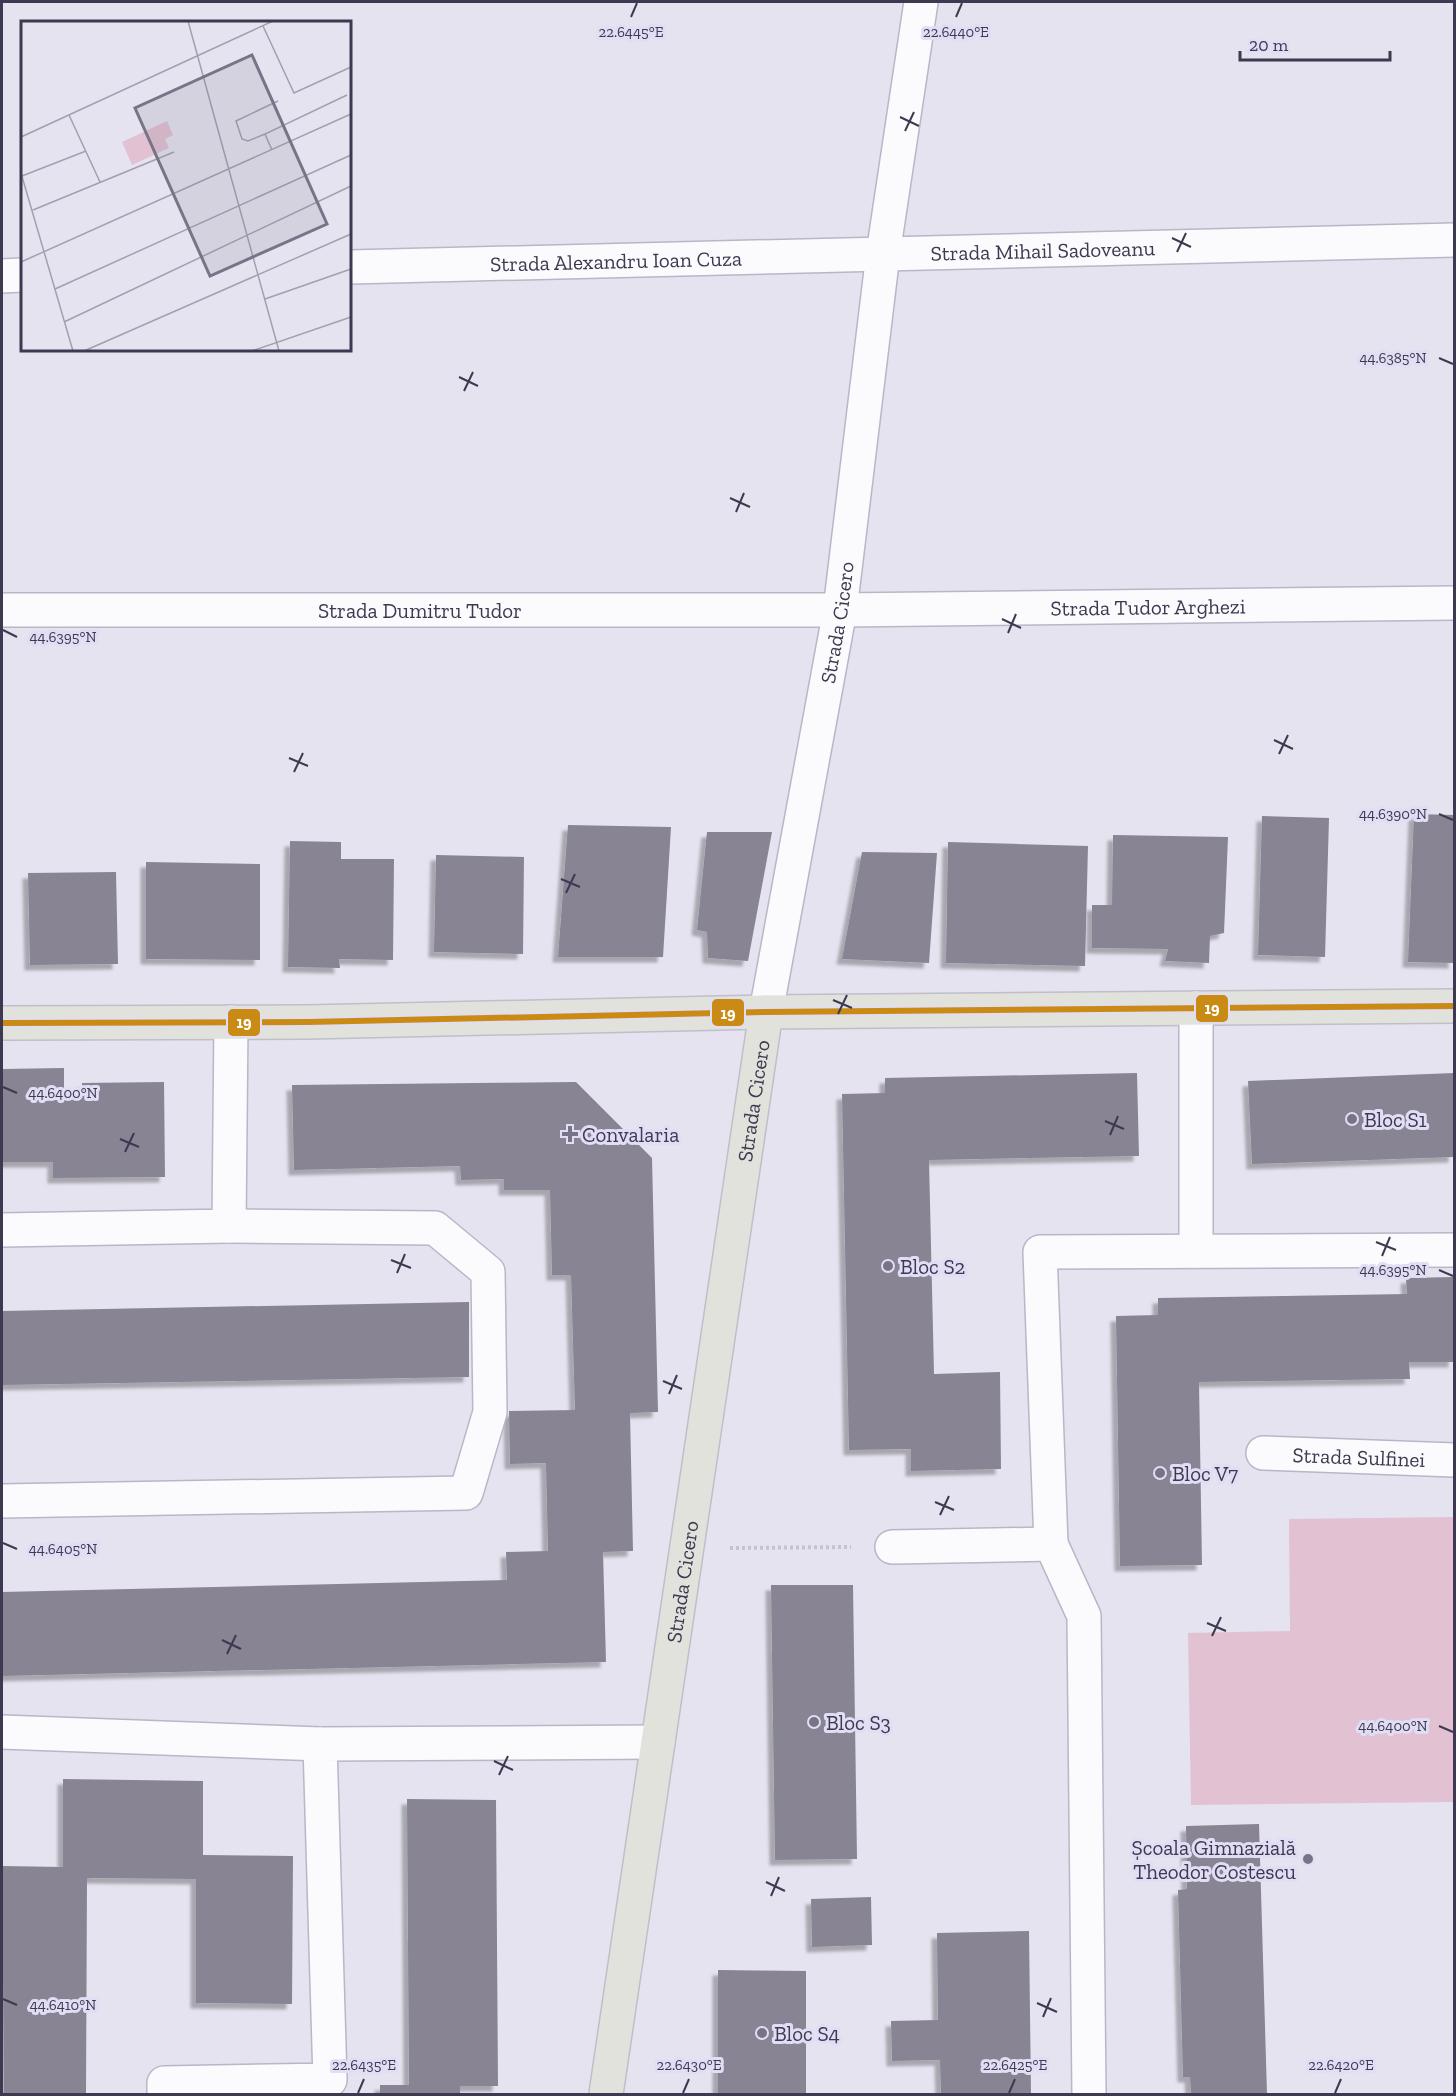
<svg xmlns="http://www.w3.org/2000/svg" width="1456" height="2096" font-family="'Zilla Slab',serif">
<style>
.garden{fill:#e1c1d2}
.building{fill:#888494;filter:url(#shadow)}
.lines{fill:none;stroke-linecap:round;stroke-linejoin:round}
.minor-casing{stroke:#b9b6c7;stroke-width:36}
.major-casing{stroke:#c0bec9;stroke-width:36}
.path{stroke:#c4c3ca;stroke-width:4;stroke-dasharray:3 3;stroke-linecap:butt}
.minor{stroke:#fbfbfd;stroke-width:33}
.major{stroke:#e1e2db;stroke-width:33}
.bus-1-casing{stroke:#e1ddf5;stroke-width:10}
.bus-1{stroke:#c98b14;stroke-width:6}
.ticks{fill:none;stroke:#3e3951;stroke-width:2}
.poi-dot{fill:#787488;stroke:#e1ddf5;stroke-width:2}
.labels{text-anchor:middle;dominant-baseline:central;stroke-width:6;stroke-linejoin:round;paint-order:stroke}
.street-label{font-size:21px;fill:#3e3951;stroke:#e1ddf5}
.poi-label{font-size:21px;fill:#3e3951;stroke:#e1ddf5;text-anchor:start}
.inset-road{fill:none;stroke:#a29fb0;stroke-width:1.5}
.view{fill:#787488;fill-opacity:0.15;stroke:#787488;stroke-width:3}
.inset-edge{fill:none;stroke:#3e3951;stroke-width:3}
.ticks-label{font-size:15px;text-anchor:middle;fill:#3e3951;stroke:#e1ddf5;stroke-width:6;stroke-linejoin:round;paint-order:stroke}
.line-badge{stroke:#e1ddf5;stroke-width:2}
.badge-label{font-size:16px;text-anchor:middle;font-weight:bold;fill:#fff}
</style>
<defs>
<filter id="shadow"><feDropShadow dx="-5.5" dy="5.5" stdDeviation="1.5" flood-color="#0004"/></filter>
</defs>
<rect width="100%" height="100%" fill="#e4e3ef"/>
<!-- garden -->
<path class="garden" d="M 1454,1517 L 1454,1802 L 1191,1805 L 1188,1633 L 1290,1631 L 1289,1519 Z"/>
<!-- building -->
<path class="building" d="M 1414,814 L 1454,815 L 1454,963 L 1408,962 Z
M 1262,816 L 1329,818 L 1325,957 L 1258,955 Z
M 568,825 L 671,827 L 663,957 L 558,957 Z
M 707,832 L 772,832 L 748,961 L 708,958 L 707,932 L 697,930 Z
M 1113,835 L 1228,837 L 1224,933 L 1210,936 L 1209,963 L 1165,961 L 1168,949 L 1092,948 L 1092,905 L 1112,905 Z
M 290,841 L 341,842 L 341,859 L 394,859 L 393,960 L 339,959 L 340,968 L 288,967 Z
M 948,842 L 1088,846 L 1085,966 L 946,963 Z
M 862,852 L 937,853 L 929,963 L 842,959 Z
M 436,855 L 524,857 L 523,954 L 434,952 Z
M 146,862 L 260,864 L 260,960 L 146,959 Z
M 116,872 L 118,964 L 30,965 L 28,873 Z
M 64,1068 L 64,1093 L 82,1093 L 82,1083 L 164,1082 L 165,1177 L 53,1178 L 53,1162 L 2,1162 L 2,1069 Z
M 1137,1073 L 1139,1156 L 929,1160 L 934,1374 L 1000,1372 L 1001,1469 L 911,1471 L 911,1449 L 849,1450 L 842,1094 L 885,1093 L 885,1078 Z
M 1454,1073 L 1454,1157 L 1252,1164 L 1248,1081 Z
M 576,1082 L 652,1158 L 658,1412 L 630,1413 L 633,1551 L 603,1552 L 606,1662 L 2,1676 L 2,1592 L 507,1580 L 506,1552 L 548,1551 L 546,1463 L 510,1464 L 509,1411 L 575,1410 L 571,1275 L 552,1275 L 550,1190 L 504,1190 L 504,1179 L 461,1180 L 460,1166 L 294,1170 L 292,1085 Z
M 1454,1277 L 1454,1362 L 1409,1362 L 1410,1379 L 1199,1382 L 1202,1565 L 1120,1566 L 1116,1316 L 1158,1315 L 1158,1298 L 1407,1294 L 1406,1278 Z
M 469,1302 L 469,1377 L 2,1385 L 2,1311 Z
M 771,1585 L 853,1585 L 857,1859 L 775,1860 Z
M 63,1779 L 203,1781 L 203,1855 L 293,1856 L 292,2004 L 196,2003 L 196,1879 L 87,1878 L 86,2094 L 4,2094 L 2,1866 L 63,1867 Z
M 407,1799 L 496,1800 L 498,2086 L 460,2086 L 460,2094 L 380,2094 L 380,2085 L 409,2085 Z
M 1259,1824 L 1267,2094 L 1191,2094 L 1190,2077 L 1183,2077 L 1178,1890 L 1187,1889 L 1186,1826 Z
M 871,1897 L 872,1945 L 812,1947 L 811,1899 Z
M 1029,1931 L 1031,2094 L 941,2094 L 940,2060 L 892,2061 L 891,2021 L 938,2020 L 937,1933 Z
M 718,1970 L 806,1971 L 806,2094 L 718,2094 Z"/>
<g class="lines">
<!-- minor casing -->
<g class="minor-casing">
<g id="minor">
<path id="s1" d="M 350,267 L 1454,240"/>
<path d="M 2,276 L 22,275"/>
<path id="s2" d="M 2,610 L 840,610 L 1454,603"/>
<path d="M 1196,1008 L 1196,1251"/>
<path id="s3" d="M 766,1012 L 840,610 L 883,254 L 921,2"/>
<path d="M 2,1230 L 229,1226 L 231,1022"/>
<path id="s4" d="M 1263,1453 L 1454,1460"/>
<path d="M 2,1501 L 466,1493 L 490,1412 L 488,1272 L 435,1228 L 229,1226"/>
<path d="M 1051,1544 L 1040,1252 L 1454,1250"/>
<path d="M 892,1547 L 1051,1544 L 1084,1616 L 1089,2094"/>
<path d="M 2,1732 L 320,1744"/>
<path d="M 164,2094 L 164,2083 L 330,2080 L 320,1744 L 658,1742"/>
</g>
</g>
<!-- major casing -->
<g class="major-casing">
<g id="major">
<path d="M 2,1023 L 308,1022 L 766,1012 L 1454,1006"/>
<path id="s5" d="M 606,2094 L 766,1012"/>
</g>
</g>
<!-- path -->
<path class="path" d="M 730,1548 L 851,1547"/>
<!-- minor -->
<use href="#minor" class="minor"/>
<!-- major -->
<use href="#major" class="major"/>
<!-- bus-1 casing -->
<g class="bus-1-casing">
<path id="bus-1" d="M 2,1023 L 308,1022 L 766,1012 L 1454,1006"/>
</g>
<!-- bus-1 -->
<use href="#bus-1" class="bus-1"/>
</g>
<!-- ticks -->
<path class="ticks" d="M 631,17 L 637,3M 956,17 L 962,3M 900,117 L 919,126M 905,131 L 914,112M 1172,238 L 1191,247M 1177,252 L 1186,233M 1439,358 L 1453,364M 459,377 L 478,386M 464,391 L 473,372M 730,498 L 750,507M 736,512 L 744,493M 1002,619 L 1021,628M 3,630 L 17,637M 1008,633 L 1016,614M 1274,740 L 1293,749M 1279,754 L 1288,735M 289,758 L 308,766M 294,772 L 303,753M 1439,814 L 1453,820M 561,879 L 580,887M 566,893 L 575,874M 833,1000 L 852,1008M 838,1014 L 847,995M 3,1087 L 17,1093M 1105,1121 L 1124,1129M 1110,1135 L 1118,1116M 120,1139 L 139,1147M 125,1152 L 134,1133M 1376,1242 L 1396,1250M 1382,1256 L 1390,1237M 391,1260 L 411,1268M 1439,1270 L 1453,1276M 397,1273 L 405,1254M 663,1381 L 682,1389M 669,1394 L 677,1375M 935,1502 L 954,1510M 940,1515 L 949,1496M 3,1543 L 17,1549M 1207,1623 L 1226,1631M 1212,1636 L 1221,1617M 222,1640 L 241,1649M 227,1654 L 236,1635M 1439,1726 L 1453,1732M 494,1761 L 513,1770M 499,1775 L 508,1756M 766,1882 L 785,1891M 771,1896 L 779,1877M 3,1999 L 17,2005M 1037,2003 L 1057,2012M 1043,2017 L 1051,1998M 358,2093 L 364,2079M 683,2093 L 689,2079M 1009,2093 L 1015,2079M 1335,2093 L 1341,2079"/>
<!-- markers -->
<g class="poi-dot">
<circle cx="1352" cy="1119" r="6"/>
<path d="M567 1125h6v6h6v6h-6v6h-6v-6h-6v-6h6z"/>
<circle cx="888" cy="1266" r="6"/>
<circle cx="1160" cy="1473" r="6"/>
<circle cx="814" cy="1722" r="6"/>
<circle cx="1308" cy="1859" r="6"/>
<circle cx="762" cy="2033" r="6"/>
</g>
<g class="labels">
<!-- street labels -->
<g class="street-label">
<text stroke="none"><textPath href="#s1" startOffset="693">Strada Mihail Sadoveanu</textPath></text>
<text stroke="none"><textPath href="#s1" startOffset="266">Strada Alexandru Ioan Cuza</textPath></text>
<text stroke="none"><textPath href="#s2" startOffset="1146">Strada Tudor Arghezi</textPath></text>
<text stroke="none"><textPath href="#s2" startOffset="418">Strada Dumitru Tudor</textPath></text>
<text stroke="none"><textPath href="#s3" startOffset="396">Strada Cicero</textPath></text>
<text stroke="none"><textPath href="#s5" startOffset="1004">Strada Cicero</textPath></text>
<text stroke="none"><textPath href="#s4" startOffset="96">Strada Sulfinei</textPath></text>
<text stroke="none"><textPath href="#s5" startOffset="518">Strada Cicero</textPath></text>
</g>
<!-- poi labels -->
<g class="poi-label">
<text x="1364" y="1119">Bloc S1</text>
<text x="582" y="1134">Convalaria</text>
<text x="900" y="1266">Bloc S2</text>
<text x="1172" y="1473">Bloc V7</text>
<text x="826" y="1722">Bloc S3</text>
<text x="1296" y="1847" text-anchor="end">Școala Gimnazială<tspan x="1296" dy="24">Theodor Costescu</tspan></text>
<text x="774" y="2033">Bloc S4</text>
</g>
</g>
<!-- overview -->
<g transform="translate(21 21)">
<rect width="330" height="330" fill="#e4e3ef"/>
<path d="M 146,100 L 152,114 L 144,118 L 148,127 L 111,144 L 101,121 Z" fill="#e1c1d2"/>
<path class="inset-road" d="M 167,0 L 208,149M 242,5 L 273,72 L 330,46M 48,94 L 79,161M 244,113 L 227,120 L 221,118 L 215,100 L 257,80M 0,116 L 252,0M 251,129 L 244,113 L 326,74M 208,149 L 258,330M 0,152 L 52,330M 1,155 L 65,130M 12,189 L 153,131M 0,241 L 330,93M 34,268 L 330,134M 244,278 L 330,248M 43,301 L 330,165M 63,330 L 330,213M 231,330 L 330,296"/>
<path class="view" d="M 231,34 L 306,203 L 189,255 L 114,87 Z"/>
<rect width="330" height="330" class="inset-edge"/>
</g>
<g class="ticks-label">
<text x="631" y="37">22.6445°E</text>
<text x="956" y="37">22.6440°E</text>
<text x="1393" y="363">44.6385°N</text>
<text x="63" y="642">44.6395°N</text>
<text x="1393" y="819">44.6390°N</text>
<text x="63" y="1098">44.6400°N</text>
<text x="1393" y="1275">44.6395°N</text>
<text x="63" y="1554">44.6405°N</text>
<text x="1393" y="1731">44.6400°N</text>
<text x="63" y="2010">44.6410°N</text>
<text x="364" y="2070">22.6435°E</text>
<text x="689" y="2070">22.6430°E</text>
<text x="1015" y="2070">22.6425°E</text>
<text x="1341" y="2070">22.6420°E</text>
</g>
<g class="line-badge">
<rect x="1195" y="994" width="34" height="29" rx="6" fill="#c98b14"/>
<rect x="711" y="998" width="34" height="29" rx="6" fill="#c98b14"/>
<rect x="227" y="1008" width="34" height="29" rx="6" fill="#c98b14"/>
</g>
<g class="badge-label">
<text x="1212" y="1014">19</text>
<text x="728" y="1019">19</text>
<text x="244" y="1028">19</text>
</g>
<!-- border -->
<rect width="1456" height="2096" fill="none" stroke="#3e3951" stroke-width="6"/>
<!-- scale -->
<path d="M1240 51v9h150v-9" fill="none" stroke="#3e3951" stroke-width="3"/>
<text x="1249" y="51" font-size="18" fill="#3e3951" stroke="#e1ddf5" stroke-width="4.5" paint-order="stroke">20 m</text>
</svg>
